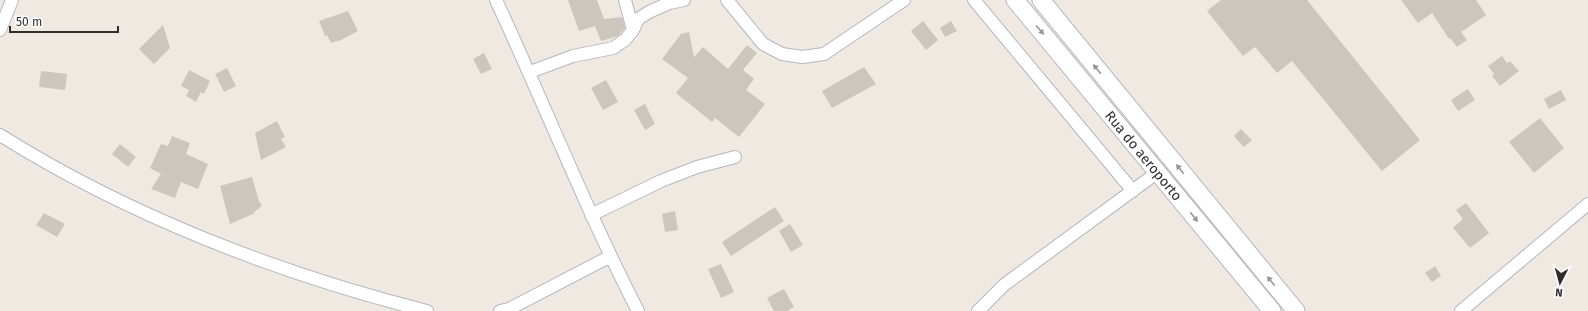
<svg xmlns="http://www.w3.org/2000/svg" width="1588" height="311" font-family="'Fira Sans',sans-serif">
<style>
.building{fill:#cbc7bf}
.lines{fill:none;stroke-linecap:round;stroke-linejoin:round}
.street-casing{stroke:#b4b7c1;stroke-width:14}
.secondary-casing{stroke:#b4b7c1;stroke-width:19}
.street{stroke:#fff;stroke-width:12}
.secondary{stroke:#fff;stroke-width:17}
.oneway{fill:#969696}
.labels{text-anchor:middle;dominant-baseline:central;stroke-width:3;stroke-linejoin:round;paint-order:stroke}
.street-label{font-size:14px;fill:#2e2e2e;stroke:#fff}
</style>
<rect width="100%" height="100%" fill="#efe9e1"/>
<!-- building -->
<path class="building" d="M 568,0 L 597,0 L 604,19 L 622,17 L 625,28 L 618,36 L 601,41 L 595,26 L 579,31 Z
M 1221,0 L 1307,0 L 1420,140 L 1382,171 L 1292,61 L 1277,73 L 1255,47 L 1243,56 L 1207,11 Z
M 1401,0 L 1476,0 L 1486,15 L 1461,32 L 1467,40 L 1457,47 L 1450,38 L 1449,39 L 1432,13 L 1418,23 Z
M 348,11 L 358,31 L 341,40 L 331,43 L 327,35 L 325,36 L 319,21 Z
M 923,21 L 938,40 L 926,50 L 911,31 Z
M 951,21 L 957,31 L 945,37 L 940,28 Z
M 163,25 L 170,48 L 154,64 L 139,49 Z
M 689,32 L 694,57 L 703,47 L 728,69 L 747,45 L 757,53 L 743,70 L 754,79 L 746,90 L 765,104 L 739,137 L 715,118 L 712,122 L 676,93 L 688,78 L 662,59 L 681,34 Z
M 484,53 L 492,69 L 481,74 L 473,59 Z
M 1502,56 L 1507,63 L 1510,61 L 1519,71 L 1500,86 L 1492,76 L 1494,74 L 1488,66 Z
M 864,67 L 876,84 L 832,108 L 822,91 Z
M 227,68 L 236,86 L 224,92 L 215,74 Z
M 189,70 L 210,81 L 204,94 L 201,92 L 196,102 L 186,96 L 189,90 L 181,86 Z
M 41,71 L 67,74 L 65,90 L 39,87 Z
M 606,80 L 618,102 L 603,110 L 591,88 Z
M 1468,89 L 1475,100 L 1458,111 L 1451,100 Z
M 1561,90 L 1566,100 L 1549,109 L 1544,99 Z
M 645,104 L 655,124 L 645,130 L 634,110 Z
M 1540,118 L 1564,148 L 1534,173 L 1509,142 Z
M 277,121 L 285,137 L 281,139 L 286,147 L 261,160 L 255,133 Z
M 1241,129 L 1252,140 L 1244,147 L 1234,136 Z
M 172,136 L 190,143 L 186,154 L 208,164 L 198,189 L 181,182 L 175,198 L 151,189 L 161,174 L 150,168 L 161,144 L 168,146 Z
M 120,144 L 136,157 L 128,167 L 112,154 Z
M 252,177 L 259,201 L 262,206 L 254,212 L 255,213 L 230,224 L 220,186 Z
M 1466,203 L 1489,233 L 1470,248 L 1453,228 L 1463,219 L 1456,210 Z
M 775,207 L 784,221 L 731,256 L 722,242 Z
M 675,211 L 678,230 L 665,232 L 662,214 Z
M 44,213 L 65,224 L 57,237 L 36,225 Z
M 790,224 L 803,245 L 791,252 L 779,231 Z
M 721,264 L 734,292 L 721,298 L 708,269 Z
M 1435,266 L 1441,276 L 1432,282 L 1425,273 Z
M 784,289 L 794,307 L 787,311 L 774,311 L 767,298 Z"/>
<g class="lines">
<!-- street casing -->
<g class="street-casing">
<path id="street" d="M 496,0 C 544,103 586,210 638,311
M 625,0 L 633,30
M 727,0 L 763,44 L 782,54 L 802,57 L 824,54 L 904,0
M 974,0 L 1133,191
M 0,30 L 12,0
M 530,72 L 573,56 L 613,48 L 625,40 L 633,30 L 638,19 L 649,12 L 669,3 L 684,0
M 0,135 C 129,216 280,274 427,311
M 591,215 L 661,181 L 697,167 L 735,157
M 500,311 L 509,309 L 611,256
M 978,311 L 1004,285 L 1158,172
M 1461,311 L 1588,204"/>
</g>
<!-- secondary casing -->
<g class="secondary-casing">
<g id="secondary">
<path id="s1" d="M 1015,0 L 1272,311"/>
<path d="M 1041,0 L 1296,311"/>
</g>
</g>
<!-- street -->
<use href="#street" class="street"/>
<!-- secondary -->
<use href="#secondary" class="secondary"/>
</g>
<!-- one-way arrows -->
<defs><path id="oneway-solid" d="M-6-.8H1V-3.2L6.5 0L1 3.2V.8H-6Z"/></defs>
<g class="oneway">
<use href="#oneway-solid" transform="translate(1040 30) rotate(50)"/>
<use href="#oneway-solid" transform="translate(1097 69) rotate(-129)"/>
<use href="#oneway-solid" transform="translate(1180 169) rotate(-129)"/>
<use href="#oneway-solid" transform="translate(1194 217) rotate(51)"/>
<use href="#oneway-solid" transform="translate(1271 281) rotate(-129)"/>
</g>
<g class="labels">
<!-- street labels -->
<g class="street-label">
<text stroke="none"><textPath href="#s1" startOffset="202">Rua do aeroporto</textPath></text>
</g>
</g>
<!-- north arrow -->
<g transform="translate(1560 283) rotate(186)" stroke="#ffffff" stroke-width="3" paint-order="stroke">
<path d="M0-3L7 15L0 10L-7 15Z" fill="#2e2e2e"/>
<text y="-6" font-size="11" font-weight="bold" text-anchor="middle" fill="#2e2e2e">N</text>
</g>
<!-- scale -->
<path d="M10 26v6h108v-6" fill="none" stroke="#2e2e2e" stroke-width="2"/>
<text x="16" y="26" font-size="12" fill="#2e2e2e" stroke="#ffffff" stroke-width="3" paint-order="stroke">50 m</text>
</svg>
